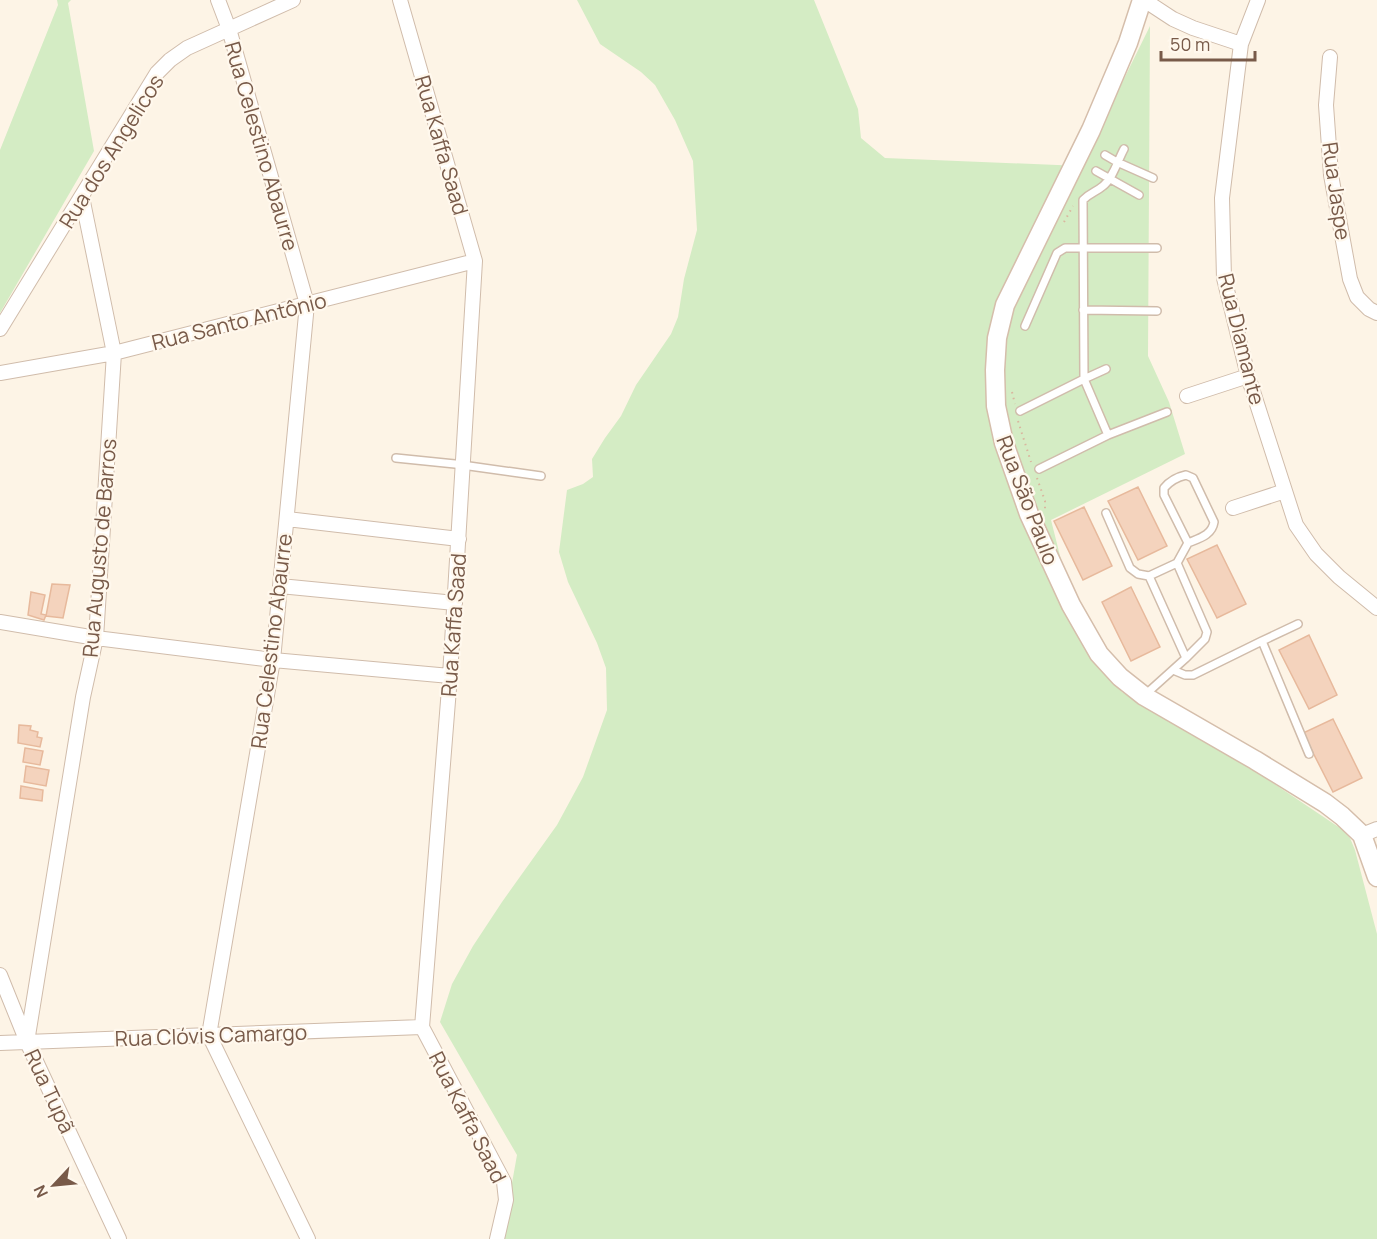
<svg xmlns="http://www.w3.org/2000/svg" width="1377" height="1239" font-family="Manrope,sans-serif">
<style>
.green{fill:#d4ecc4}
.building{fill:#f4d3bd;stroke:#e7b99c;stroke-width:1.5}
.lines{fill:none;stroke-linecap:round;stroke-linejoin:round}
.lane-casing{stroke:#d0bcab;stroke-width:10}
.street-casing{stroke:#d0bcab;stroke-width:16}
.secondary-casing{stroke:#d5beab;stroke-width:21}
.path{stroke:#d9b69f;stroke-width:2;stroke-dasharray:1.5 4.5;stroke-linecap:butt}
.lane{stroke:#fff;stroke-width:7}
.street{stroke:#fff;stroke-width:14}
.secondary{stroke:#fff;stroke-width:18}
.labels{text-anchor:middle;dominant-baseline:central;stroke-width:4.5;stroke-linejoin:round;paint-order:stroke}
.street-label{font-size:21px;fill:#785a49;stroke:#fff8ed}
</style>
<rect width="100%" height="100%" fill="#fdf4e6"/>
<!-- green -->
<path class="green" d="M 57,0 L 71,0 L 68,3 L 94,151 L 0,313 L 0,150 L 58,5 Z
M 577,0 L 814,0 L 858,109 L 861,138 L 885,158 L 1081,166 L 1150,26 L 1148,356 L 1169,402 L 1185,454 L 1051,520 L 1080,635 L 1122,692 L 1258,773 L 1343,830 L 1350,838 L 1355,850 L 1377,934 L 1377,1239 L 502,1239 L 517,1155 L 440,1022 L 452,984 L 473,946 L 502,902 L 557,825 L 583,777 L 607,710 L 606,668 L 597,643 L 568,582 L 559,552 L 567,490 L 583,484 L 593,477 L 592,459 L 605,438 L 621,416 L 636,385 L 671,334 L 678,317 L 684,279 L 697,230 L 693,161 L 675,120 L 655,85 L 641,72 L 600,44 Z"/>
<!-- building -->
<path class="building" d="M 1138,487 L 1167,546 L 1138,560 L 1108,501 Z
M 1084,507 L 1112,566 L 1083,580 L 1054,521 Z
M 1217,545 L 1246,604 L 1217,618 L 1187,559 Z
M 52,584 L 70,585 L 63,618 L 46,616 Z
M 1131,587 L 1160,647 L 1131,661 L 1102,602 Z
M 31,592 L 45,595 L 41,614 L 46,615 L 44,620 L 28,615 Z
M 1309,635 L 1337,695 L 1309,709 L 1279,650 Z
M 1333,719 L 1362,778 L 1333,792 L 1303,733 Z
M 19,725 L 31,726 L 30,730 L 38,732 L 37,737 L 42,738 L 40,747 L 18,743 Z
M 25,748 L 43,751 L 40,765 L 23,762 Z
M 26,766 L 49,770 L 46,786 L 24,782 Z
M 21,786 L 43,790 L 42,801 L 20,798 Z"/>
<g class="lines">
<!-- lane casing -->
<g class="lane-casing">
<path id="lane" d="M 1105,155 L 1117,162 L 1153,178
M 1096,171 L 1139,195
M 1083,310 L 1157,311
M 1025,326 L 1057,253 L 1065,248 L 1157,248
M 1020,411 L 1084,379 L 1083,200 C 1091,192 1096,192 1103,186 C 1113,178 1118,160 1124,149
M 1108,435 L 1167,412
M 396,458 L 455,464 L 541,476
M 1039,469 L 1108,435 L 1084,379 L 1106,369
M 1186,475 L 1193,478 L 1214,522 C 1212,535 1200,538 1188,543 L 1164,495 L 1164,488 C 1169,482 1177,477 1186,475 Z
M 1106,513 L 1130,568 L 1138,574 L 1149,576 L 1186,658 L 1146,694
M 1177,563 L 1188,543
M 1149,576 L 1177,563 L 1207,632 L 1205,639 L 1186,658
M 1262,641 L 1298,624
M 1173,670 L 1185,675 L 1193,675 L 1262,641 L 1309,754"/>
</g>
<!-- street casing -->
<g class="street-casing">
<path id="street" d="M 218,0 L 229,29 L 307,304 L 273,660 L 209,1035 L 308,1239
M 400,0 L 475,261 L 450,676 L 422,1027 L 504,1182 L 506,1200 L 497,1239
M 1144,0 L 1173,19 L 1193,28 L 1241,44
M 1258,0 L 1241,44 L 1222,198 L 1224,278 L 1248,376 L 1296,525 L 1316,554 L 1339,577 L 1377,608
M 1330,57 L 1326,105 L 1331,175 L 1350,279 L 1357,297 L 1369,309 L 1377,313
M 0,329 L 157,73 L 170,60 L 187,48 L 293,0
M 0,373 L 114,353 L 475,261
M 1187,396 L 1248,376
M 1233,508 L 1285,491
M 287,519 L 459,539
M 280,586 L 455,603
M 0,622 L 96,638 L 273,660 L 450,676
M 1362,835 L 1377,829
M 0,975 L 27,1042 L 119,1239
M 27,1042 L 83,697 L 96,638 L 114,353 L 82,197
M 0,1043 L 422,1027"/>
</g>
<!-- secondary casing -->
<g class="secondary-casing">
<path id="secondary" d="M 1142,0 L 1128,43 L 1091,130 L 1005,305 L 997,338 L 995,370 L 996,406 L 1004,443 L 1029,514 L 1071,605 L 1099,654 L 1120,677 L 1144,696 L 1255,760 L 1325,803 L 1342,816 L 1362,835 L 1377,877"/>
</g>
<!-- path -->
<path class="path" d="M 1064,222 L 1073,206
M 1012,392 L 1015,404
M 1018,421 L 1031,462
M 1037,478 L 1045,501 L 1045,510"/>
<!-- lane -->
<use href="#lane" class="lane"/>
<!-- street -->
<use href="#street" class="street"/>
<!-- secondary -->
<use href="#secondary" class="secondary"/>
</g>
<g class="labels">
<!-- street labels -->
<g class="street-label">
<text transform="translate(442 145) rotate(74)">Rua Kaffa Saad</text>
<text transform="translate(262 146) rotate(74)">Rua Celestino Abaurre</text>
<text transform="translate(111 151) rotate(-58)">Rua dos Angelicos</text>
<text transform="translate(1337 191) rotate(82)">Rua Jaspe</text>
<text transform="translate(239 321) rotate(-14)">Rua Santo Antônio</text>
<text transform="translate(1242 339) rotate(76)">Rua Diamante</text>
<text transform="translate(1028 500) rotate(69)">Rua São Paulo</text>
<text transform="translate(99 548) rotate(-85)">Rua Augusto de Barros</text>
<text transform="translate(453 625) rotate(-86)">Rua Kaffa Saad</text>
<text transform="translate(271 641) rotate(-83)">Rua Celestino Abaurre</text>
<text transform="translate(211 1035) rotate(-2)">Rua Clóvis Camargo</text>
<text transform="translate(50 1091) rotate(65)">Rua Tupã</text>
<text transform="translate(468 1117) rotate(63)">Rua Kaffa Saad</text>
</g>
</g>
<!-- north arrow -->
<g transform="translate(54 1185) rotate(244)" stroke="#fff8ed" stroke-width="4.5" paint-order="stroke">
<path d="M0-4.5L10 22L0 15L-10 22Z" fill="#785a49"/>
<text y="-9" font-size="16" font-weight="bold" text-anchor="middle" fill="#785a49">N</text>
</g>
<!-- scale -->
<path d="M1161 51v9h94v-9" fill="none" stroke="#785a49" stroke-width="3"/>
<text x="1170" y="51" font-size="18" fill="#785a49" stroke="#fff8ed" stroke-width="4.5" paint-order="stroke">50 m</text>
</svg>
